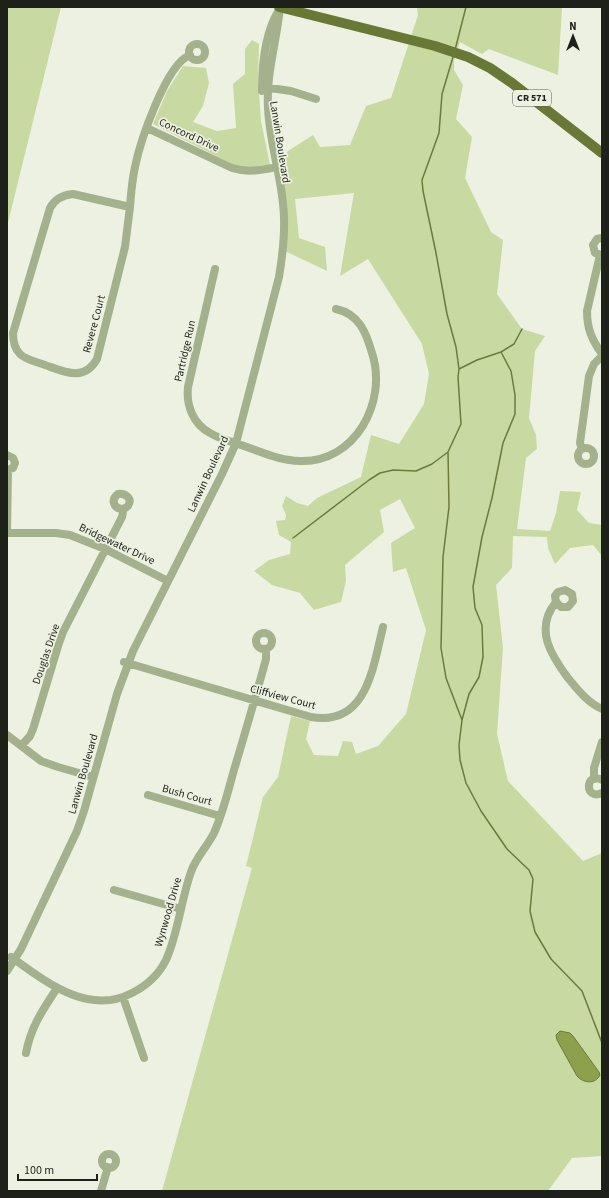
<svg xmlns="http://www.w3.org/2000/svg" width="609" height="1198" font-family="'Source Sans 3',sans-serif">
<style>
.green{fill:#c9d9a2}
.water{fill:#8da14d;stroke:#6c7a3e}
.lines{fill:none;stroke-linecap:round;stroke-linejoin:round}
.stream{stroke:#6c7a3e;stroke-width:1.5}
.minor{stroke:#a5b08c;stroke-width:8}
.major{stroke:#697935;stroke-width:10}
.labels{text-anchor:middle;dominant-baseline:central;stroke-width:3.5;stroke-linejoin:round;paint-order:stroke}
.shield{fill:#ecf1e1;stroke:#5c5f56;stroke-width:1}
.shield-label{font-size:10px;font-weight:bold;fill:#1e201a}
.street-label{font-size:11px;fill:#1e201a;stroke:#ecf1e1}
</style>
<rect width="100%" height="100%" fill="#ecf1e1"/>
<!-- green -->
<path class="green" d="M 7,7 L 61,7 L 7,227 Z
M 417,7 L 562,7 L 558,75 L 489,49 L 482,54 L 460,42 L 454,61 L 454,70 L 463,85 L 456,119 L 472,137 L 465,178 L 491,232 L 503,240 L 497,294 L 522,329 L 545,336 L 535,351 L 529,418 L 536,435 L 537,449 L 526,458 L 517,529 L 550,531 L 556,513 L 560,491 L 581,492 L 577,510 L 589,523 L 602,525 L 602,556 L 593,545 L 570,548 L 555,564 L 548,548 L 547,537 L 513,536 L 512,568 L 496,585 L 503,648 L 497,734 L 508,781 L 583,861 L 602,853 L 602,1156 L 572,1158 L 548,1191 L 162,1191 L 252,868 L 246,866 L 263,797 L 278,777 L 291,716 L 310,721 L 306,739 L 314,755 L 338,756 L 343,741 L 352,742 L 356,754 L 378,746 L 406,714 L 426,630 L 406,568 L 393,572 L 391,543 L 415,528 L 400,499 L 380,510 L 384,532 L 345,565 L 346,581 L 341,602 L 314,610 L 300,593 L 272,585 L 254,571 L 269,560 L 290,554 L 291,542 L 279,535 L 276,521 L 285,520 L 286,515 L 282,506 L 286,496 L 297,503 L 308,506 L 317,498 L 361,477 L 371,435 L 399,444 L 424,404 L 429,374 L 422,344 L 368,259 L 340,276 L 354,193 L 295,199 L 299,238 L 325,247 L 327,271 L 285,251 L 279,163 L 288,151 L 313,135 L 320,147 L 350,145 L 366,106 L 391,98 L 418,15 Z
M 252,40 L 259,44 L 258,80 L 261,121 L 270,165 L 253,168 L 236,166 L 153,124 L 167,91 L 183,66 L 206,68 L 209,83 L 203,106 L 193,122 L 217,131 L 236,128 L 233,84 L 245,74 L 245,49 Z"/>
<!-- water -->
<path class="water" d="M 560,1031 L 570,1033 L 573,1036 L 599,1072 L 600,1075 C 595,1085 583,1083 577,1076 L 557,1040 L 556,1035 Z"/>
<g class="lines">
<!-- stream -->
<path class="stream" d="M 455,50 L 466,7
M 453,57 L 442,94 L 439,133 L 422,180 L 423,191 L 436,253 L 447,314 L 456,347 L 459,369 L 458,377 L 461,424 L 448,452 L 449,507 L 443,557 L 441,648 L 446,678 L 462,720
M 501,352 L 511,371 L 515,395 L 515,414 L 503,443 L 492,498 L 482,537 L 473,587 L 475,608 L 482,625 L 483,657 L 479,677 L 469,694 L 462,720 L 459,745 L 460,760 L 466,783 L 481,811 L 507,849 L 529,870 L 533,879 L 530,911 L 535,932 L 551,959 L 582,991 L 602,1043
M 459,369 L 477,360 L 501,352 L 514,344 L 522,329
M 293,538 L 369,480 L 380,473 L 393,470 L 416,471 L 432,464 L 448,452"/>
<!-- minor -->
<path class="minor" d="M189 52a8 8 0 1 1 16 0a8 8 0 1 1-16 0Z
M 263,87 L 291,91 L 316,99
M 262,91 C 262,65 265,32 279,10
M 147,128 L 232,168 C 248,173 261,170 277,167
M 73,194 L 130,207 L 125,247 L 97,359 C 84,382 65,372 45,365 C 37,362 26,360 20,354 C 14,348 13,341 13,333 L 50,208 C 55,199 62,195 73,194 Z
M 130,207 C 131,193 132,180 135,167 C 140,142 166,64 190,55
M 602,238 L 597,239 L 593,245 L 595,253 L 602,255
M 600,255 L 587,311 C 587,329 592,340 602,354
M 215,269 L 188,387 C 186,405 193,424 210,433 C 219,439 231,441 241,445 C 260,451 279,461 300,461 C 355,463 388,402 372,353 C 366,332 359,314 336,309
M578 456a8 8 0 1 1 16 0a8 8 0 1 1-16 0Z
M 582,449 L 580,443 L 589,376 L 594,364 L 602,356
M 7,455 L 13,458 L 15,463 L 13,468 L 7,470
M 7,533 L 56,533 L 70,535 L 105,549 L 168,581
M 7,533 L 8,470
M 556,602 L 561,607 L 568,607 L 573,601 L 572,594 L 565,590 L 558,592 L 555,596 L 556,602 C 534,629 551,655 568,678 C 578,690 587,702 602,709
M256 641a8 8 0 1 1 16 0a8 8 0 1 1-16 0Z
M 124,662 L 311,717 C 367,727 373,667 383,627
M 7,735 L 41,761 L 58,767 L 93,777
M 22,745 L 30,736 L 33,729 L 58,646 L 63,632 L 122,517 C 123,514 123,512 123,510 C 124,508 126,508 128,506 C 133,498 125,493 118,494 C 110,500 114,509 123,509
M 594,779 L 594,768 L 602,742
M 602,780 C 585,771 584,801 602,793
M 148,795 L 220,816
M 114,890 L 181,909
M 11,957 C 46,982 88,1016 132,993 C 146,986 159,974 166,960 C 178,934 181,900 191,872 C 196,857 207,847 214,833 C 223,813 228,791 234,770 C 245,733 256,696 266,659 L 266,649
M 7,971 L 21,949 L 77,831 L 84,811 L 117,694 L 133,651 L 222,474 L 236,443 L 279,277 C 283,253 286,228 283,204 C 280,171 269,140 268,107 C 266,73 277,41 280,7
M 123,997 L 144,1058
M 26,1053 C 31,1026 43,1010 57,988
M102 1161a7 7 0 1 1 14 0a7 7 0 1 1-14 0Z
M 101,1191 L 108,1167"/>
<!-- major -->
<path class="major" d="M 279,7 L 435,46 L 468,57 L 490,68 L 512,83 L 602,153"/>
</g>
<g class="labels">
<!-- shield labels -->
<rect class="shield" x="513" y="90" width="38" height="16" rx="3"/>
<g class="shield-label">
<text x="532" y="98">CR 571</text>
</g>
<!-- street labels -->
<g class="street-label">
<text transform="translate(189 135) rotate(25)">Concord Drive</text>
<text transform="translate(280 142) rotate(81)">Lanwin Boulevard</text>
<text transform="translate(94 324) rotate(-75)">Revere Court</text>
<text transform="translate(185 351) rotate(-77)">Partridge Run</text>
<text transform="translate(208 474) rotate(-65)">Lanwin Boulevard</text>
<text transform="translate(117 544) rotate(25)">Bridgewater Drive</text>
<text transform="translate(46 654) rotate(-71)">Douglas Drive</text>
<text transform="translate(283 697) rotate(15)">Cliffview Court</text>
<text transform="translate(83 774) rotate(-74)">Lanwin Boulevard</text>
<text transform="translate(187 795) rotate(16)">Bush Court</text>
<text transform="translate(168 912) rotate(-74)">Wynwood Drive</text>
</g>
</g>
<!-- border -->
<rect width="609" height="1198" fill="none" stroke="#1e201a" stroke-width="16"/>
<!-- north arrow -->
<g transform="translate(573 36)" stroke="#ecf1e1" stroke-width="3" paint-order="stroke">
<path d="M0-3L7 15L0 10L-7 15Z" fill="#1e201a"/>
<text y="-6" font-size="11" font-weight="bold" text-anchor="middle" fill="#1e201a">N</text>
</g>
<!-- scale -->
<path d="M18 1174v6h79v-6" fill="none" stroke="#1e201a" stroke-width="2"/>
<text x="24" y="1174" font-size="12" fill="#1e201a" stroke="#ecf1e1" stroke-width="3" paint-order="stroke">100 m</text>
</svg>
